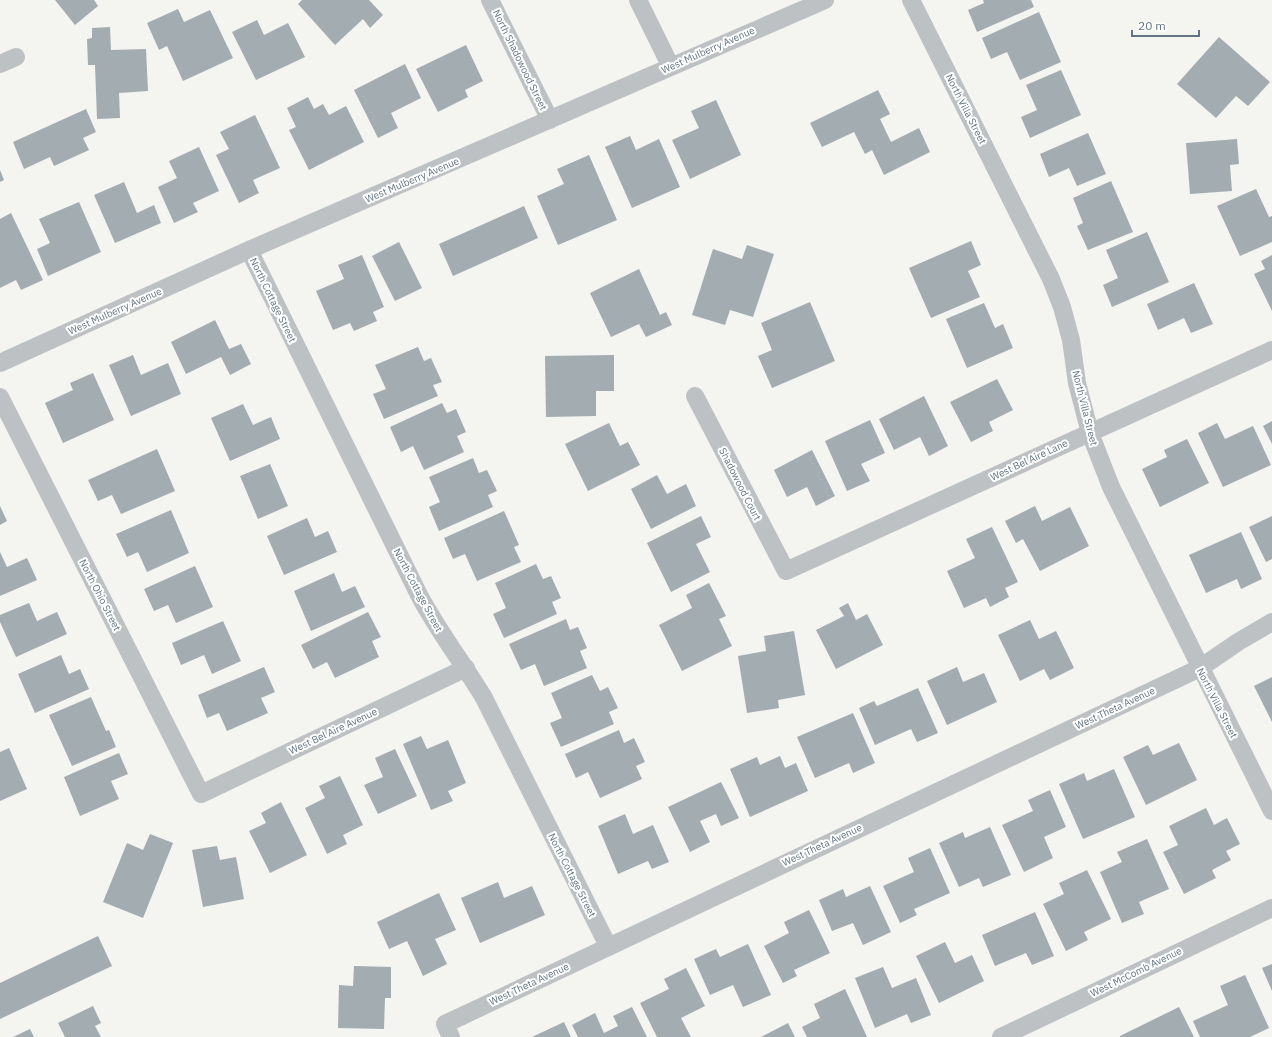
<svg xmlns="http://www.w3.org/2000/svg" width="1272" height="1037" font-family="'IBM Plex Sans',sans-serif">
<style>
.building{fill:#a3acb1}
.lines{fill:none;stroke-linecap:round;stroke-linejoin:round}
.minor{stroke:#bdc1c4;stroke-width:18}
.labels{text-anchor:middle;dominant-baseline:central;stroke-width:4;stroke-linejoin:round;paint-order:stroke}
.street-label{font-size:10px;fill:#647480;stroke:#fff}
</style>
<rect width="100%" height="100%" fill="#f4f4f0"/>
<!-- building -->
<path class="building" d="M 55,0 L 94,0 L 98,6 L 75,25 Z
M 302,0 L 369,0 L 383,15 L 370,28 L 363,19 L 335,45 L 298,4 Z
M 983,0 L 1031,0 L 1034,7 L 977,32 L 968,10 L 984,3 Z
M 178,9 L 184,22 L 210,10 L 233,58 L 183,81 L 167,46 L 159,50 L 147,23 Z
M 1039,12 L 1061,62 L 1020,80 L 1007,52 L 991,59 L 982,38 Z
M 257,20 L 264,35 L 288,23 L 305,57 L 256,80 L 232,32 Z
M 110,27 L 111,50 L 146,49 L 148,91 L 119,93 L 120,118 L 97,119 L 95,65 L 88,65 L 87,39 L 92,38 L 92,28 Z
M 1219,37 L 1270,82 L 1248,106 L 1236,96 L 1216,118 L 1177,84 Z
M 466,45 L 483,81 L 465,90 L 468,97 L 438,112 L 416,69 Z
M 405,64 L 421,98 L 391,113 L 398,128 L 378,138 L 354,90 Z
M 1061,70 L 1081,115 L 1030,138 L 1021,117 L 1037,110 L 1026,85 Z
M 878,90 L 890,114 L 880,119 L 891,142 L 919,128 L 930,152 L 884,175 L 872,150 L 865,154 L 854,132 L 822,147 L 810,123 Z
M 308,97 L 314,109 L 323,104 L 329,115 L 346,106 L 364,142 L 309,170 L 289,130 L 296,127 L 287,108 Z
M 716,100 L 741,155 L 690,179 L 672,140 L 699,128 L 691,111 Z
M 86,109 L 96,132 L 83,138 L 89,150 L 54,166 L 50,157 L 24,169 L 13,142 Z
M 255,115 L 280,168 L 253,180 L 259,193 L 239,203 L 216,155 L 229,149 L 220,132 Z
M 1088,133 L 1106,174 L 1077,186 L 1069,168 L 1049,177 L 1040,154 Z
M 630,136 L 636,150 L 659,139 L 680,187 L 632,208 L 605,147 Z
M 1237,139 L 1239,164 L 1230,165 L 1232,191 L 1190,194 L 1186,143 Z
M 199,147 L 219,191 L 193,203 L 198,212 L 174,223 L 158,187 L 177,178 L 169,161 Z
M 589,155 L 617,220 L 558,245 L 537,196 L 564,184 L 557,169 Z
M 0,170 L 4,180 L 0,182 Z
M 1111,181 L 1133,232 L 1088,250 L 1077,226 L 1083,223 L 1073,198 Z
M 124,182 L 137,213 L 154,205 L 161,223 L 115,243 L 94,195 Z
M 1256,189 L 1269,217 L 1272,216 L 1272,242 L 1240,256 L 1217,206 Z
M 79,202 L 101,252 L 48,276 L 37,249 L 50,243 L 39,219 Z
M 524,206 L 538,238 L 453,276 L 439,244 Z
M 11,213 L 43,280 L 21,290 L 16,280 L 0,288 L 0,219 Z
M 1147,232 L 1169,282 L 1112,307 L 1103,285 L 1118,278 L 1106,250 Z
M 971,241 L 981,265 L 968,271 L 980,297 L 931,318 L 909,268 Z
M 399,242 L 422,288 L 395,301 L 372,256 Z
M 747,245 L 774,254 L 753,317 L 730,310 L 725,325 L 692,315 L 713,249 L 742,259 Z
M 362,255 L 384,307 L 373,312 L 377,321 L 354,331 L 350,323 L 333,330 L 316,291 L 344,279 L 338,265 Z
M 1272,255 L 1272,311 L 1254,274 L 1265,269 L 1261,261 Z
M 639,269 L 660,315 L 666,312 L 672,325 L 646,337 L 639,324 L 611,337 L 590,293 Z
M 1194,283 L 1213,324 L 1191,333 L 1184,318 L 1158,330 L 1147,304 Z
M 810,302 L 835,361 L 772,388 L 758,356 L 772,350 L 761,323 Z
M 984,303 L 995,328 L 1003,324 L 1013,348 L 967,368 L 946,319 Z
M 215,320 L 229,349 L 241,344 L 251,364 L 230,375 L 221,357 L 186,374 L 171,342 Z
M 418,347 L 424,361 L 431,358 L 442,382 L 433,385 L 438,396 L 384,419 L 373,394 L 386,389 L 375,365 Z
M 133,355 L 141,375 L 168,363 L 181,394 L 131,416 L 109,365 Z
M 614,355 L 614,391 L 596,391 L 596,416 L 546,417 L 545,356 Z
M 93,373 L 114,420 L 63,443 L 45,403 L 73,390 L 70,383 Z
M 997,379 L 1013,410 L 989,422 L 993,431 L 971,442 L 950,402 Z
M 924,396 L 948,446 L 929,456 L 920,437 L 894,450 L 879,419 Z
M 442,403 L 447,413 L 456,409 L 466,432 L 457,436 L 464,452 L 424,470 L 413,446 L 401,452 L 390,427 Z
M 243,404 L 253,425 L 271,417 L 280,439 L 230,461 L 211,418 Z
M 870,420 L 885,453 L 861,464 L 870,481 L 847,491 L 825,441 Z
M 1272,421 L 1272,444 L 1263,426 Z
M 609,423 L 620,446 L 628,442 L 640,465 L 588,491 L 565,444 Z
M 1217,423 L 1225,439 L 1253,426 L 1271,465 L 1223,487 L 1198,433 Z
M 1187,439 L 1209,483 L 1160,507 L 1142,469 L 1167,457 L 1164,450 Z
M 157,449 L 175,491 L 121,514 L 112,495 L 98,501 L 88,480 Z
M 812,450 L 835,496 L 816,506 L 807,487 L 787,497 L 774,470 Z
M 473,458 L 479,473 L 487,470 L 497,491 L 488,495 L 493,507 L 439,531 L 429,507 L 440,502 L 429,477 Z
M 270,464 L 288,506 L 258,519 L 240,476 Z
M 657,475 L 667,494 L 686,484 L 696,506 L 651,529 L 631,489 Z
M 0,506 L 7,521 L 0,525 Z
M 1035,506 L 1042,521 L 1070,507 L 1089,546 L 1040,571 L 1023,539 L 1016,543 L 1005,521 Z
M 171,510 L 189,553 L 147,572 L 138,552 L 127,557 L 116,534 Z
M 504,511 L 519,545 L 514,547 L 521,562 L 477,581 L 465,554 L 453,559 L 444,538 Z
M 701,516 L 711,537 L 696,544 L 710,572 L 671,592 L 647,543 Z
M 1272,516 L 1272,559 L 1266,562 L 1249,527 Z
M 307,518 L 315,537 L 328,531 L 337,552 L 284,575 L 267,536 Z
M 992,527 L 1018,582 L 1005,588 L 1009,597 L 990,607 L 986,598 L 964,608 L 947,571 L 975,558 L 966,539 Z
M 1241,532 L 1262,579 L 1241,589 L 1237,579 L 1206,593 L 1189,555 Z
M 0,552 L 7,567 L 27,558 L 37,580 L 0,596 Z
M 536,564 L 543,579 L 551,576 L 561,598 L 552,602 L 557,614 L 504,638 L 493,614 L 506,608 L 495,583 Z
M 195,566 L 213,607 L 176,623 L 168,605 L 154,611 L 144,589 Z
M 334,573 L 342,592 L 355,586 L 365,607 L 311,631 L 294,591 Z
M 709,583 L 726,616 L 719,619 L 732,646 L 682,671 L 659,625 L 692,608 L 686,595 Z
M 29,603 L 37,621 L 57,612 L 67,634 L 16,657 L 0,622 L 0,615 Z
M 848,603 L 856,620 L 867,614 L 883,645 L 836,669 L 816,630 L 844,616 L 839,608 Z
M 368,612 L 381,637 L 372,641 L 379,657 L 335,678 L 327,662 L 313,669 L 301,645 Z
M 566,619 L 570,630 L 578,627 L 587,648 L 580,651 L 587,668 L 544,686 L 535,664 L 521,670 L 509,644 Z
M 1030,620 L 1039,639 L 1056,631 L 1074,668 L 1050,680 L 1044,669 L 1020,681 L 998,635 Z
M 223,621 L 241,661 L 212,674 L 204,655 L 181,665 L 172,643 Z
M 794,631 L 805,695 L 778,700 L 779,708 L 747,713 L 738,656 L 766,651 L 764,636 Z
M 61,655 L 69,674 L 80,669 L 89,689 L 35,713 L 18,674 Z
M 264,667 L 275,692 L 261,698 L 268,713 L 227,731 L 219,713 L 207,718 L 198,695 Z
M 957,667 L 963,682 L 984,673 L 997,702 L 947,725 L 927,681 Z
M 592,675 L 600,691 L 608,687 L 618,708 L 609,712 L 614,724 L 561,747 L 550,723 L 562,718 L 551,693 Z
M 1272,677 L 1272,722 L 1254,686 Z
M 918,688 L 938,733 L 917,742 L 911,729 L 875,745 L 859,708 L 874,701 L 877,706 Z
M 91,697 L 106,731 L 109,730 L 116,747 L 72,766 L 49,715 Z
M 853,713 L 875,763 L 853,773 L 849,763 L 815,778 L 797,737 Z
M 619,730 L 624,743 L 634,738 L 645,762 L 636,766 L 642,779 L 600,798 L 588,772 L 576,778 L 565,754 Z
M 421,736 L 427,749 L 448,740 L 466,783 L 448,791 L 453,801 L 431,810 L 403,744 Z
M 1179,743 L 1197,780 L 1146,805 L 1123,757 L 1148,745 L 1153,755 Z
M 9,748 L 27,789 L 0,801 L 0,752 Z
M 395,749 L 417,796 L 378,814 L 364,785 L 383,777 L 375,758 Z
M 119,753 L 128,774 L 111,781 L 119,799 L 80,816 L 64,777 Z
M 780,756 L 785,768 L 796,763 L 808,791 L 750,817 L 730,769 L 757,757 L 760,765 Z
M 1114,769 L 1135,817 L 1083,839 L 1059,784 L 1084,773 L 1087,781 Z
M 340,776 L 363,825 L 343,835 L 347,844 L 327,854 L 305,808 L 325,798 L 319,786 Z
M 721,782 L 739,818 L 721,826 L 716,814 L 700,821 L 710,842 L 690,852 L 668,807 Z
M 1050,790 L 1066,827 L 1044,837 L 1053,858 L 1024,872 L 1002,825 L 1033,811 L 1028,800 Z
M 281,802 L 307,855 L 270,873 L 249,831 L 266,823 L 261,813 Z
M 1206,808 L 1214,825 L 1227,818 L 1240,844 L 1226,851 L 1231,860 L 1212,870 L 1216,878 L 1184,894 L 1163,852 L 1178,845 L 1169,826 Z
M 625,814 L 633,834 L 653,825 L 669,862 L 652,869 L 648,861 L 618,874 L 598,826 Z
M 990,827 L 1011,875 L 983,887 L 979,878 L 959,887 L 939,843 L 963,832 L 965,838 Z
M 150,834 L 173,843 L 143,918 L 103,902 L 127,843 L 143,850 Z
M 1147,839 L 1169,889 L 1139,902 L 1144,914 L 1122,923 L 1100,872 L 1122,862 L 1117,852 Z
M 217,846 L 220,860 L 236,857 L 244,899 L 203,907 L 192,850 Z
M 930,848 L 950,893 L 914,909 L 917,915 L 900,923 L 883,886 L 914,872 L 908,858 Z
M 1087,870 L 1111,919 L 1084,932 L 1088,940 L 1066,951 L 1043,904 L 1064,894 L 1059,883 Z
M 498,882 L 504,898 L 532,886 L 545,915 L 480,943 L 461,898 Z
M 870,886 L 891,932 L 863,945 L 853,923 L 832,931 L 819,900 L 843,889 L 846,897 Z
M 439,893 L 456,930 L 435,939 L 447,964 L 423,976 L 407,941 L 389,949 L 377,922 Z
M 809,910 L 830,953 L 794,970 L 797,976 L 783,983 L 764,946 L 789,933 L 784,922 Z
M 1035,912 L 1054,956 L 1032,965 L 1026,953 L 995,966 L 982,935 Z
M 98,936 L 112,966 L 0,1019 L 0,983 Z
M 945,942 L 955,963 L 972,955 L 984,981 L 939,1003 L 916,956 Z
M 748,944 L 771,995 L 743,1007 L 733,985 L 710,995 L 694,959 L 716,949 L 720,957 Z
M 1272,964 L 1272,991 L 1262,968 Z
M 354,966 L 391,967 L 391,998 L 385,998 L 384,1029 L 338,1028 L 339,985 L 353,986 Z
M 883,967 L 892,988 L 916,978 L 931,1015 L 911,1023 L 907,1014 L 875,1028 L 855,978 Z
M 686,968 L 705,1006 L 681,1018 L 691,1037 L 657,1037 L 640,1003 L 669,989 L 664,979 Z
M 1245,975 L 1269,1028 L 1250,1037 L 1200,1037 L 1193,1021 L 1228,1005 L 1220,986 Z
M 845,989 L 867,1037 L 807,1037 L 802,1027 L 820,1018 L 814,1004 Z
M 93,1006 L 101,1023 L 95,1026 L 101,1037 L 65,1037 L 58,1023 Z
M 632,1007 L 647,1037 L 578,1037 L 572,1025 L 595,1013 L 604,1033 L 618,1026 L 613,1016 Z
M 1179,1007 L 1194,1037 L 1120,1037 L 1120,1036 Z
M 564,1022 L 571,1037 L 532,1037 Z
M 788,1023 L 795,1037 L 761,1037 Z
M 30,1029 L 34,1037 L 13,1037 Z"/>
<g class="lines">
<!-- minor -->
<path class="minor" d="M 490,0 L 550,120
M 638,0 L 671,67
M 911,0 L 1051,279 L 1062,307 L 1071,340 L 1077,383 L 1090,433 L 1111,487 L 1272,811
M 0,64 L 16,57
M 249,250 L 419,595 C 438,631 463,663 484,698 L 608,946
M 0,363 L 249,250 L 825,0
M 695,396 L 786,571 L 1272,350
M 0,397 L 201,794 L 466,668
M 451,1037 L 445,1024 L 1200,668 L 1238,642 L 1272,622
M 1001,1037 L 1272,908"/>
</g>
<g class="labels">
<!-- street labels -->
<g class="street-label">
<text transform="translate(708 50) rotate(-24)">West Mulberry Avenue</text>
<text transform="translate(520 60) rotate(64)">North Shadowood Street</text>
<text transform="translate(966 109) rotate(63)">North Villa Street</text>
<text transform="translate(412 180) rotate(-23)">West Mulberry Avenue</text>
<text transform="translate(273 300) rotate(64)">North Cottage Street</text>
<text transform="translate(115 311) rotate(-24)">West Mulberry Avenue</text>
<text transform="translate(1085 408) rotate(76)">North Villa Street</text>
<text transform="translate(1029 460) rotate(-25)">West Bel Aire Lane</text>
<text transform="translate(740 484) rotate(63)">Shadowood Court</text>
<text transform="translate(418 590) rotate(62)">North Cottage Street</text>
<text transform="translate(100 595) rotate(63)">North Ohio Street</text>
<text transform="translate(1217 703) rotate(63)">North Villa Street</text>
<text transform="translate(1115 708) rotate(-25)">West Theta Avenue</text>
<text transform="translate(333 731) rotate(-25)">West Bel Aire Avenue</text>
<text transform="translate(822 845) rotate(-25)">West Theta Avenue</text>
<text transform="translate(572 875) rotate(63)">North Cottage Street</text>
<text transform="translate(1136 972) rotate(-26)">West McComb Avenue</text>
<text transform="translate(529 984) rotate(-25)">West Theta Avenue</text>
</g>
</g>
<!-- scale -->
<path d="M1132 30v6h67v-6" fill="none" stroke="#647480" stroke-width="2"/>
<text x="1138" y="30" font-size="12" fill="#647480" stroke="#ffffff" stroke-width="3" paint-order="stroke">20 m</text>
</svg>
